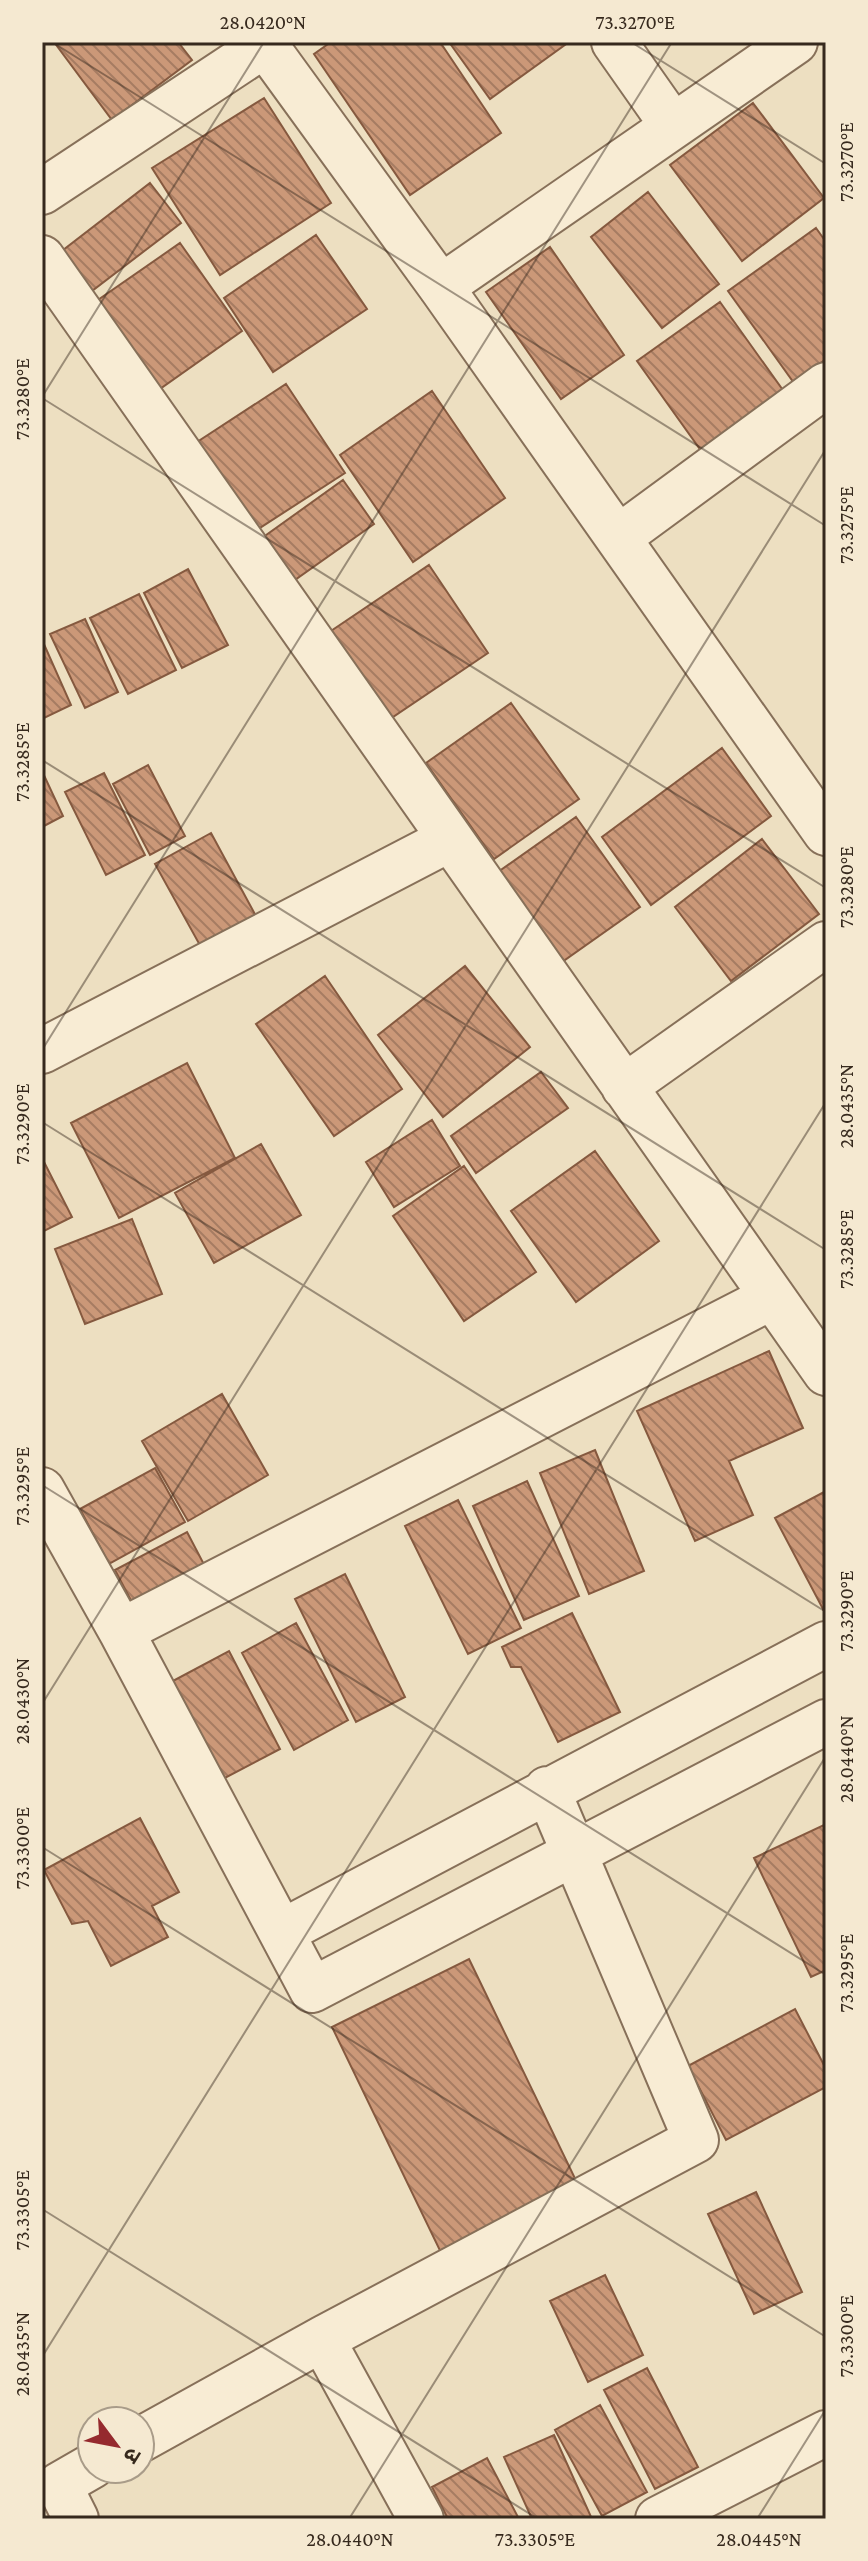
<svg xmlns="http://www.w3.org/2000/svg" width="868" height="2561" font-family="'Crimson Pro','Noto Sans Devanagari',serif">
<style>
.building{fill:url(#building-back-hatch);stroke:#85593f;stroke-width:2}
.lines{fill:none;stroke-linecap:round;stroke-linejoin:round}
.street-casing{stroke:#877059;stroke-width:48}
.street{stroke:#f8ecd4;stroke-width:44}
.ticks{fill:none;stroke:#36291d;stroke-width:2;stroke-opacity:0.45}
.neatline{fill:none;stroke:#36291d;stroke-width:3}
.ticks-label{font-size:20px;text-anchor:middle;fill:#36291d}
</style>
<defs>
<pattern id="building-back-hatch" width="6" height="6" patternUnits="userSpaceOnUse" patternTransform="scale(2)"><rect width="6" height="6" fill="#cb9878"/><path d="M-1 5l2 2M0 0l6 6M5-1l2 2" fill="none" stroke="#a67c62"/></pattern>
</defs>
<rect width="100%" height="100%" fill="#eddfc1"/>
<!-- building -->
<path class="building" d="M 54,42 L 178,42 L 192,60 L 112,120 Z
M 331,42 L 440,42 L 501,133 L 410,195 L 314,54 Z
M 449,42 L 569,42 L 490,99 Z
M 264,98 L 331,203 L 220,275 L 152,168 Z
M 753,103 L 824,198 L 742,261 L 670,165 Z
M 150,183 L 181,223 L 88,294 L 58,254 Z
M 648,192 L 719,284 L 662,328 L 591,237 Z
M 816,228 L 826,242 L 826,359 L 794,383 L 728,291 Z
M 316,235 L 367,309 L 273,372 L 224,298 Z
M 180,243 L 242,331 L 157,391 L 95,302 Z
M 550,247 L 624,355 L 561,399 L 486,292 Z
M 720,302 L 785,393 L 702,452 L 637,361 Z
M 286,384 L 345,473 L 252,533 L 194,444 Z
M 432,391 L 505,498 L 413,562 L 340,455 Z
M 343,480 L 374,524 L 292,582 L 262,538 Z
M 429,565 L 488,653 L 384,723 L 325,635 Z
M 188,569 L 228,645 L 182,668 L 144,593 Z
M 139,594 L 176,670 L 128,694 L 90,618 Z
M 85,619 L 118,692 L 85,708 L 50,634 Z
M 43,642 L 71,705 L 42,719 L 42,643 Z
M 511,703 L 579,799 L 494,859 L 426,763 Z
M 722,748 L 771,816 L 651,905 L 602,837 Z
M 148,765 L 185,836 L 150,855 L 113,784 Z
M 42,771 L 63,816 L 42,827 Z
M 104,773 L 145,855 L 106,875 L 65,792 Z
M 576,817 L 640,907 L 562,962 L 498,872 Z
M 211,833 L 257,918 L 202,949 L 155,864 Z
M 762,839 L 819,914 L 731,981 L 675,907 Z
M 465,966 L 530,1047 L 443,1117 L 378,1035 Z
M 325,976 L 402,1089 L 334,1136 L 256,1024 Z
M 187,1063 L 235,1158 L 119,1218 L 71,1123 Z
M 541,1072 L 568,1108 L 476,1173 L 451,1136 Z
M 432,1120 L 460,1166 L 394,1207 L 366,1162 Z
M 261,1144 L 301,1215 L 214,1263 L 175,1193 Z
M 595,1151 L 659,1241 L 576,1302 L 511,1211 Z
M 42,1158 L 72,1217 L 42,1232 Z
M 464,1166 L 536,1272 L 464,1321 L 393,1216 Z
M 132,1219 L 162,1294 L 85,1324 L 55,1249 Z
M 769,1351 L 803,1428 L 729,1461 L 753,1515 L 695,1541 L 637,1411 Z
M 222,1394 L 268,1475 L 188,1521 L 142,1441 Z
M 595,1450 L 644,1571 L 589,1594 L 540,1473 Z
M 155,1468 L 185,1522 L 109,1564 L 80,1509 Z
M 527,1481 L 579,1596 L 524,1620 L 473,1506 Z
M 826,1491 L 826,1610 L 824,1611 L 775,1518 Z
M 458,1500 L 521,1628 L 468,1654 L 405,1526 Z
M 187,1532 L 209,1574 L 137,1612 L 115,1570 Z
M 345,1574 L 405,1697 L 356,1722 L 295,1599 Z
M 572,1613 L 620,1712 L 558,1742 L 521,1667 L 511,1667 L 502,1647 Z
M 296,1623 L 348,1720 L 294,1750 L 242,1653 Z
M 229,1651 L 280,1749 L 221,1780 L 171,1682 Z
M 140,1818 L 179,1892 L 152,1906 L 168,1937 L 111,1966 L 88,1921 L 72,1924 L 44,1870 Z
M 826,1824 L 826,1970 L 811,1977 L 754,1858 Z
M 469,1959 L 583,2195 L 446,2263 L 332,2027 Z
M 795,2009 L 826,2069 L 826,2087 L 726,2140 L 688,2066 Z
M 756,2192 L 802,2292 L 754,2314 L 708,2214 Z
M 605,2275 L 643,2355 L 588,2382 L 550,2301 Z
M 647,2368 L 698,2467 L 655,2489 L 604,2390 Z
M 600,2405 L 647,2492 L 602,2516 L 555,2430 Z
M 554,2435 L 592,2519 L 532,2519 L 504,2457 Z
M 487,2458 L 519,2519 L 448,2519 L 432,2487 Z"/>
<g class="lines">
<!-- street casing -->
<g class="street-casing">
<path id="street" d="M 263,42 L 441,287 L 826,833
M 614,42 L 673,126
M 42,192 L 269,42
M 42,258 L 826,1373
M 441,287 L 795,42
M 619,537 L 826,385
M 42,1051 L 450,839
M 624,1087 L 826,944
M 42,1490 L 121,1631 L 772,1297
M 121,1631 L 312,1990 L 826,1722
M 282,1932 L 826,1644
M 140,2440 L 322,2339
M 76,2519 L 59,2485 L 92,2466
M 421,2519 L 322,2339 L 696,2140 L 547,1789
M 658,2519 L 826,2433"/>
</g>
<!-- street -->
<use href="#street" class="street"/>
</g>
<!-- ticks -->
<path class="ticks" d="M 52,42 L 826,526M 631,42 L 826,164M 42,397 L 264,42M 42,398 L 826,888M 42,760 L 826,1250M 42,1050 L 672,42M 42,1122 L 826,1612M 42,1485 L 826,1975M 42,1704 L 826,449M 42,1847 L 826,2337M 42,2209 L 538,2519M 42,2357 L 826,1102M 349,2519 L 826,1756M 757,2519 L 826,2409"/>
<!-- border -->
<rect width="868" height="2561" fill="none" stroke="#f5e9d1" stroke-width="88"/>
<!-- north arrow -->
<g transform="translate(116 2445) rotate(122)"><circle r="38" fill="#f5e9d1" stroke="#a99c89" stroke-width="2"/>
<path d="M0-6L14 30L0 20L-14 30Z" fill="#952a2e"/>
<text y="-12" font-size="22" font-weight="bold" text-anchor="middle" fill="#36291d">उ</text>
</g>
<rect x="44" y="44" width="780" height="2473" class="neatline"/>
<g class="ticks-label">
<text x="263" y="29">28.0420°N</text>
<text x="635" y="29">73.3270°E</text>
<text transform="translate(846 162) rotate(-90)" y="7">73.3270°E</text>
<text transform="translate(22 399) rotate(-90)" y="7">73.3280°E</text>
<text transform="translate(846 525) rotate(-90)" y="7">73.3275°E</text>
<text transform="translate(22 762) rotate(-90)" y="7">73.3285°E</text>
<text transform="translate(846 887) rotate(-90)" y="7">73.3280°E</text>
<text transform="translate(846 1106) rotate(-90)" y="7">28.0435°N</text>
<text transform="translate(22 1124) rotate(-90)" y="7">73.3290°E</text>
<text transform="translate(846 1249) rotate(-90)" y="7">73.3285°E</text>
<text transform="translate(22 1486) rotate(-90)" y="7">73.3295°E</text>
<text transform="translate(846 1611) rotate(-90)" y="7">73.3290°E</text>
<text transform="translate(22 1701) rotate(-90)" y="7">28.0430°N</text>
<text transform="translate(846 1759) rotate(-90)" y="7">28.0440°N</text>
<text transform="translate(22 1848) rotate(-90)" y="7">73.3300°E</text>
<text transform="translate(846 1973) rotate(-90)" y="7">73.3295°E</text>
<text transform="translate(22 2210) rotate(-90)" y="7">73.3305°E</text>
<text transform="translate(846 2336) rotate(-90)" y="7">73.3300°E</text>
<text transform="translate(22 2354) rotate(-90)" y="7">28.0435°N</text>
<text x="350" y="2546">28.0440°N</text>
<text x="535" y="2546">73.3305°E</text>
<text x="759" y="2546">28.0445°N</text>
</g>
</svg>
